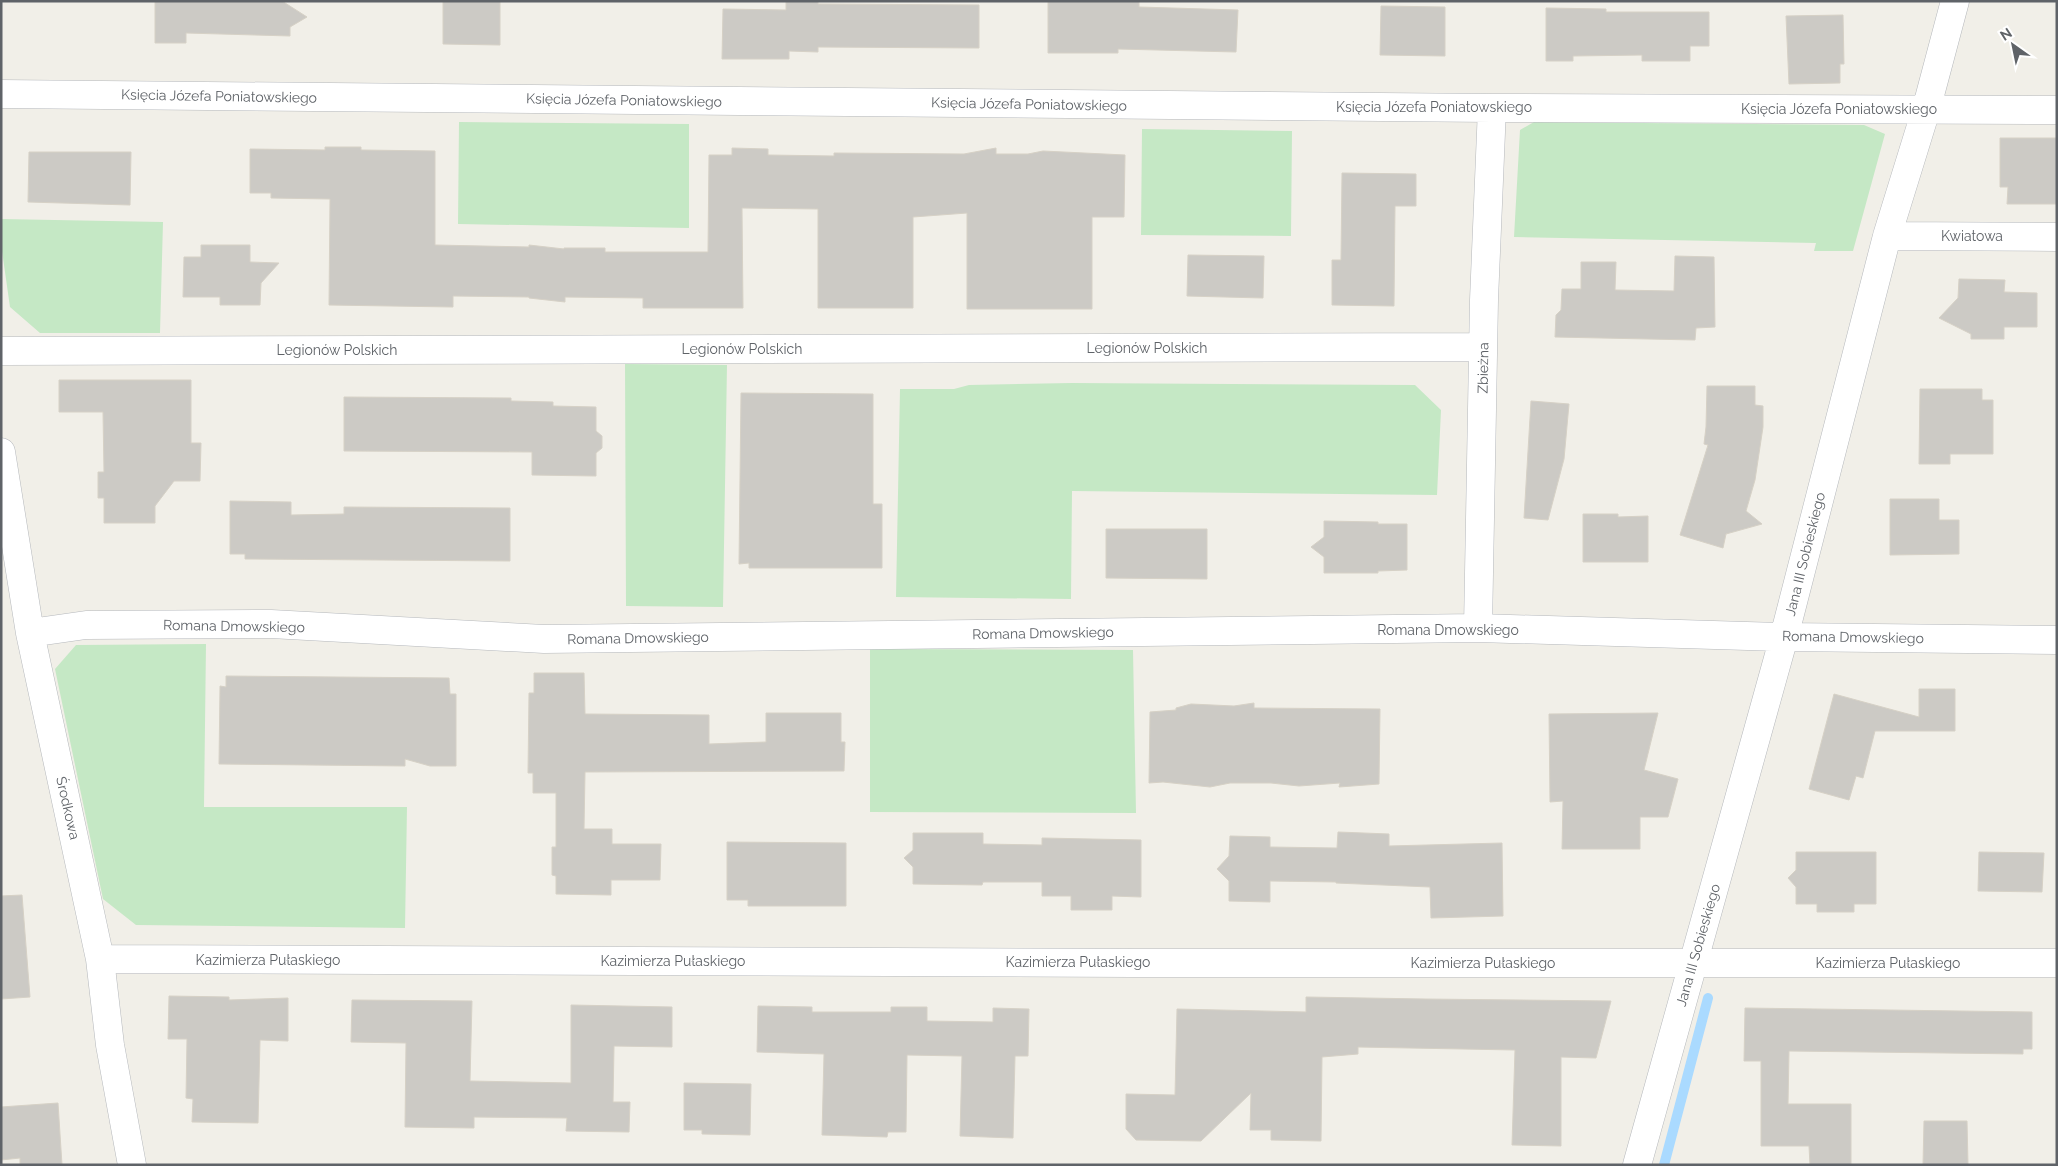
<svg xmlns="http://www.w3.org/2000/svg" width="2058" height="1166" font-family="Raleway,sans-serif">
<style>
.green{fill:#c5e8c5}
.lines{fill:none;stroke-linecap:round;stroke-linejoin:round}
.stream{stroke:#aadaff;stroke-width:10}
.building{fill:#cccac5;stroke:#d6d1c6}
.minor-casing{stroke:#b5b8bc;stroke-width:29}
.minor{stroke:#fff;stroke-width:28}
.labels{text-anchor:middle;dominant-baseline:central;stroke-width:4;stroke-linejoin:round;paint-order:stroke}
.street-label{font-size:14px;fill:#5f6368;stroke:#fff}
</style>
<rect width="100%" height="100%" fill="#f1efe8"/>
<!-- green -->
<path class="green" d="M 459,122 L 689,124 L 689,228 L 458,224 Z
M 1534,122 L 1864,125 L 1885,134 L 1853,251 L 1814,251 L 1816,243 L 1514,237 L 1520,130 Z
M 1142,129 L 1292,131 L 1291,236 L 1141,235 Z
M 1,219 L 163,222 L 160,333 L 40,333 L 10,307 L 1,244 Z
M 625,364 L 727,365 L 723,607 L 626,606 Z
M 1072,383 L 1415,385 L 1441,410 L 1437,495 L 1072,491 L 1071,599 L 896,597 L 900,389 L 954,389 L 969,385 Z
M 206,644 L 204,807 L 407,807 L 405,928 L 136,925 L 103,899 L 55,669 L 76,645 Z
M 870,649 L 1133,650 L 1136,813 L 870,812 Z"/>
<g class="lines">
<!-- stream -->
<path class="stream" d="M 1664,1165 L 1708,998"/>
</g>
<!-- building -->
<path class="building" d="M 155,1 L 282,1 L 307,17 L 290,27 L 290,36 L 186,33 L 186,43 L 155,43 Z
M 443,1 L 500,1 L 500,45 L 443,44 Z
M 786,1 L 818,1 L 818,4 L 979,5 L 979,48 L 818,47 L 818,52 L 789,51 L 789,59 L 722,59 L 723,9 L 786,10 Z
M 1048,1 L 1139,1 L 1139,7 L 1238,10 L 1236,52 L 1118,49 L 1118,53 L 1048,53 Z
M 1381,6 L 1445,7 L 1445,56 L 1380,55 Z
M 1546,8 L 1606,9 L 1606,12 L 1709,12 L 1709,46 L 1690,46 L 1690,61 L 1642,61 L 1642,55 L 1573,56 L 1573,61 L 1546,61 Z
M 1843,15 L 1844,64 L 1840,64 L 1840,83 L 1789,84 L 1786,16 Z
M 2000,138 L 2057,138 L 2057,204 L 2007,204 L 2008,187 L 2000,187 Z
M 325,147 L 361,147 L 361,150 L 435,151 L 435,245 L 529,247 L 529,245 L 564,249 L 564,248 L 605,248 L 605,252 L 708,252 L 709,155 L 732,155 L 732,148 L 768,149 L 768,155 L 834,156 L 834,153 L 964,154 L 996,148 L 996,154 L 1028,154 L 1043,151 L 1125,155 L 1124,217 L 1092,217 L 1092,309 L 967,309 L 967,213 L 913,217 L 913,308 L 818,308 L 818,209 L 742,208 L 743,308 L 643,308 L 643,298 L 565,297 L 565,302 L 529,298 L 529,297 L 453,296 L 453,307 L 329,305 L 330,199 L 271,198 L 271,193 L 250,193 L 250,149 L 325,150 Z
M 29,152 L 131,152 L 130,205 L 28,202 Z
M 1342,173 L 1416,174 L 1416,206 L 1395,206 L 1394,306 L 1332,305 L 1332,260 L 1341,260 Z
M 201,245 L 250,245 L 250,262 L 279,263 L 261,283 L 260,305 L 220,305 L 220,297 L 183,297 L 184,257 L 201,257 Z
M 1188,255 L 1264,256 L 1263,298 L 1187,296 Z
M 1675,256 L 1714,257 L 1715,327 L 1696,328 L 1695,340 L 1555,337 L 1556,315 L 1561,310 L 1562,289 L 1581,289 L 1581,262 L 1616,262 L 1615,290 L 1674,291 Z
M 1959,279 L 2005,280 L 2004,292 L 2037,293 L 2037,327 L 2004,327 L 2004,339 L 1971,339 L 1971,334 L 1939,318 L 1958,298 Z
M 59,380 L 191,380 L 191,443 L 201,443 L 200,481 L 174,481 L 155,506 L 155,523 L 104,523 L 104,498 L 98,498 L 98,472 L 104,472 L 103,412 L 59,412 Z
M 1707,386 L 1755,386 L 1755,405 L 1763,406 L 1763,427 L 1755,480 L 1746,511 L 1762,524 L 1726,534 L 1723,548 L 1680,535 L 1708,445 L 1704,444 L 1706,427 Z
M 1920,389 L 1982,389 L 1982,400 L 1993,400 L 1993,454 L 1950,454 L 1950,464 L 1919,464 Z
M 741,393 L 873,394 L 873,504 L 882,504 L 882,568 L 749,568 L 749,563 L 739,564 Z
M 344,397 L 511,398 L 511,401 L 553,402 L 553,406 L 596,407 L 596,431 L 602,436 L 602,448 L 596,453 L 596,476 L 532,475 L 532,452 L 344,451 Z
M 1531,401 L 1569,404 L 1564,459 L 1548,520 L 1524,518 Z
M 1890,499 L 1939,499 L 1939,520 L 1959,520 L 1959,554 L 1890,555 Z
M 230,501 L 291,502 L 291,515 L 344,514 L 344,507 L 510,508 L 510,561 L 245,559 L 245,554 L 230,554 Z
M 1583,514 L 1618,514 L 1618,517 L 1648,516 L 1648,562 L 1583,562 Z
M 1324,521 L 1378,522 L 1378,524 L 1407,524 L 1407,570 L 1378,571 L 1378,573 L 1324,573 L 1324,557 L 1311,547 L 1324,537 Z
M 1106,529 L 1207,529 L 1207,579 L 1106,578 Z
M 534,673 L 584,673 L 585,714 L 709,715 L 709,744 L 766,742 L 766,713 L 841,713 L 841,742 L 845,742 L 844,771 L 585,772 L 584,829 L 612,829 L 612,844 L 661,844 L 660,880 L 611,880 L 611,895 L 556,894 L 556,876 L 552,875 L 552,847 L 556,847 L 556,793 L 533,793 L 533,773 L 528,773 L 529,693 L 534,693 Z
M 226,676 L 449,678 L 450,694 L 456,694 L 456,766 L 430,766 L 405,759 L 405,766 L 219,764 L 220,686 L 226,687 Z
M 1919,689 L 1955,689 L 1955,731 L 1875,731 L 1863,778 L 1856,776 L 1849,800 L 1809,789 L 1834,694 L 1919,717 Z
M 1254,703 L 1254,708 L 1380,709 L 1379,784 L 1339,787 L 1340,783 L 1299,786 L 1271,783 L 1230,783 L 1210,787 L 1163,782 L 1149,783 L 1150,712 L 1176,710 L 1176,708 L 1191,704 L 1234,706 Z
M 1658,713 L 1644,770 L 1678,779 L 1668,817 L 1640,817 L 1640,849 L 1562,849 L 1563,801 L 1550,802 L 1549,714 Z
M 1338,832 L 1389,834 L 1389,846 L 1502,843 L 1503,916 L 1431,918 L 1430,887 L 1336,883 L 1336,882 L 1270,881 L 1270,902 L 1229,901 L 1229,881 L 1217,869 L 1229,856 L 1230,836 L 1270,837 L 1270,847 L 1337,848 Z
M 913,833 L 983,833 L 983,844 L 1042,845 L 1042,838 L 1141,840 L 1141,897 L 1112,896 L 1112,910 L 1071,910 L 1071,896 L 1042,896 L 1042,882 L 983,882 L 982,885 L 913,884 L 913,867 L 904,858 L 913,850 Z
M 727,842 L 846,843 L 846,906 L 748,906 L 748,900 L 727,900 Z
M 1796,852 L 1876,852 L 1876,904 L 1854,904 L 1854,912 L 1817,912 L 1817,904 L 1796,904 L 1796,887 L 1788,878 L 1796,870 Z
M 1979,852 L 2044,853 L 2042,892 L 1978,891 Z
M 22,895 L 30,997 L 1,999 L 1,896 Z
M 169,996 L 229,997 L 229,1000 L 288,998 L 288,1041 L 260,1040 L 258,1123 L 192,1122 L 193,1099 L 186,1098 L 187,1039 L 168,1039 Z
M 1306,997 L 1425,999 L 1611,1001 L 1596,1058 L 1561,1057 L 1561,1146 L 1512,1145 L 1515,1050 L 1358,1047 L 1358,1054 L 1322,1057 L 1321,1141 L 1271,1140 L 1271,1130 L 1250,1130 L 1251,1093 L 1201,1141 L 1136,1140 L 1126,1129 L 1126,1094 L 1175,1095 L 1177,1009 L 1306,1012 Z
M 352,1000 L 472,1001 L 470,1081 L 571,1083 L 571,1005 L 672,1007 L 672,1047 L 614,1046 L 613,1102 L 630,1102 L 629,1132 L 566,1131 L 567,1118 L 474,1117 L 474,1128 L 405,1127 L 406,1043 L 351,1042 Z
M 758,1006 L 812,1007 L 812,1012 L 891,1012 L 891,1007 L 927,1007 L 927,1021 L 993,1022 L 993,1008 L 1029,1009 L 1028,1056 L 1015,1056 L 1013,1138 L 960,1136 L 962,1056 L 907,1055 L 906,1132 L 888,1132 L 887,1137 L 822,1135 L 824,1054 L 757,1052 Z
M 1745,1008 L 2032,1012 L 2032,1049 L 2023,1049 L 2023,1054 L 1789,1051 L 1788,1104 L 1851,1104 L 1851,1165 L 1810,1165 L 1809,1146 L 1761,1146 L 1761,1061 L 1744,1061 Z
M 684,1083 L 751,1084 L 750,1135 L 702,1134 L 702,1130 L 684,1130 Z
M 58,1103 L 62,1165 L 20,1165 L 20,1158 L 1,1160 L 1,1107 Z
M 1924,1121 L 1967,1121 L 1968,1165 L 1923,1165 Z"/>
<g class="lines">
<!-- minor casing -->
<g class="minor-casing">
<path id="minor" d="M 1,94 L 1492,108 L 2057,110
M 1887,236 L 2057,237
M 1,351 L 1483,347
M 1,452 L 30,633 L 100,959 L 110,1045 L 132,1165
M 1478,628 L 1484,300 L 1492,108
M 30,633 L 86,625 L 271,624 L 544,639 L 1478,628 L 1784,637 L 2057,640
M 100,959 L 1134,963 L 2057,963
M 1637,1165 L 1784,637 L 1887,236 L 1926,110 L 1955,1"/>
</g>
<!-- minor -->
<use href="#minor" class="minor"/>
</g>
<g class="labels">
<!-- street labels -->
<g class="street-label">
<text transform="translate(219 96) rotate(1)">Księcia Józefa Poniatowskiego</text>
<text transform="translate(624 100) rotate(1)">Księcia Józefa Poniatowskiego</text>
<text transform="translate(1029 104) rotate(1)">Księcia Józefa Poniatowskiego</text>
<text x="1434" y="107">Księcia Józefa Poniatowskiego</text>
<text x="1839" y="109">Księcia Józefa Poniatowskiego</text>
<text x="1972" y="236">Kwiatowa</text>
<text x="1147" y="348">Legionów Polskich</text>
<text x="742" y="349">Legionów Polskich</text>
<text x="337" y="350">Legionów Polskich</text>
<text transform="translate(1483 368) rotate(-89)">Zbieżna</text>
<text transform="translate(1805 554) rotate(-76)">Jana III Sobieskiego</text>
<text transform="translate(234 626) rotate(1)">Romana Dmowskiego</text>
<text x="1448" y="630">Romana Dmowskiego</text>
<text transform="translate(1043 633) rotate(-1)">Romana Dmowskiego</text>
<text transform="translate(1853 637) rotate(1)">Romana Dmowskiego</text>
<text transform="translate(638 638) rotate(-1)">Romana Dmowskiego</text>
<text transform="translate(68 808) rotate(77)">Środkowa</text>
<text transform="translate(1698 945) rotate(-74)">Jana III Sobieskiego</text>
<text x="268" y="960">Kazimierza Pułaskiego</text>
<text x="673" y="961">Kazimierza Pułaskiego</text>
<text x="1078" y="962">Kazimierza Pułaskiego</text>
<text x="1483" y="963">Kazimierza Pułaskiego</text>
<text x="1888" y="963">Kazimierza Pułaskiego</text>
</g>
</g>
<!-- border -->
<rect width="2058" height="1166" fill="none" stroke="#5f6368" stroke-width="5"/>
<!-- north arrow -->
<g transform="translate(2013 45) rotate(327)" stroke="#ffffff" stroke-width="4" paint-order="stroke">
<path d="M0-4L9 19L0 12L-9 19Z" fill="#5f6368"/>
<text y="-8" font-size="14" font-weight="bold" text-anchor="middle" fill="#5f6368">N</text>
</g>
</svg>
